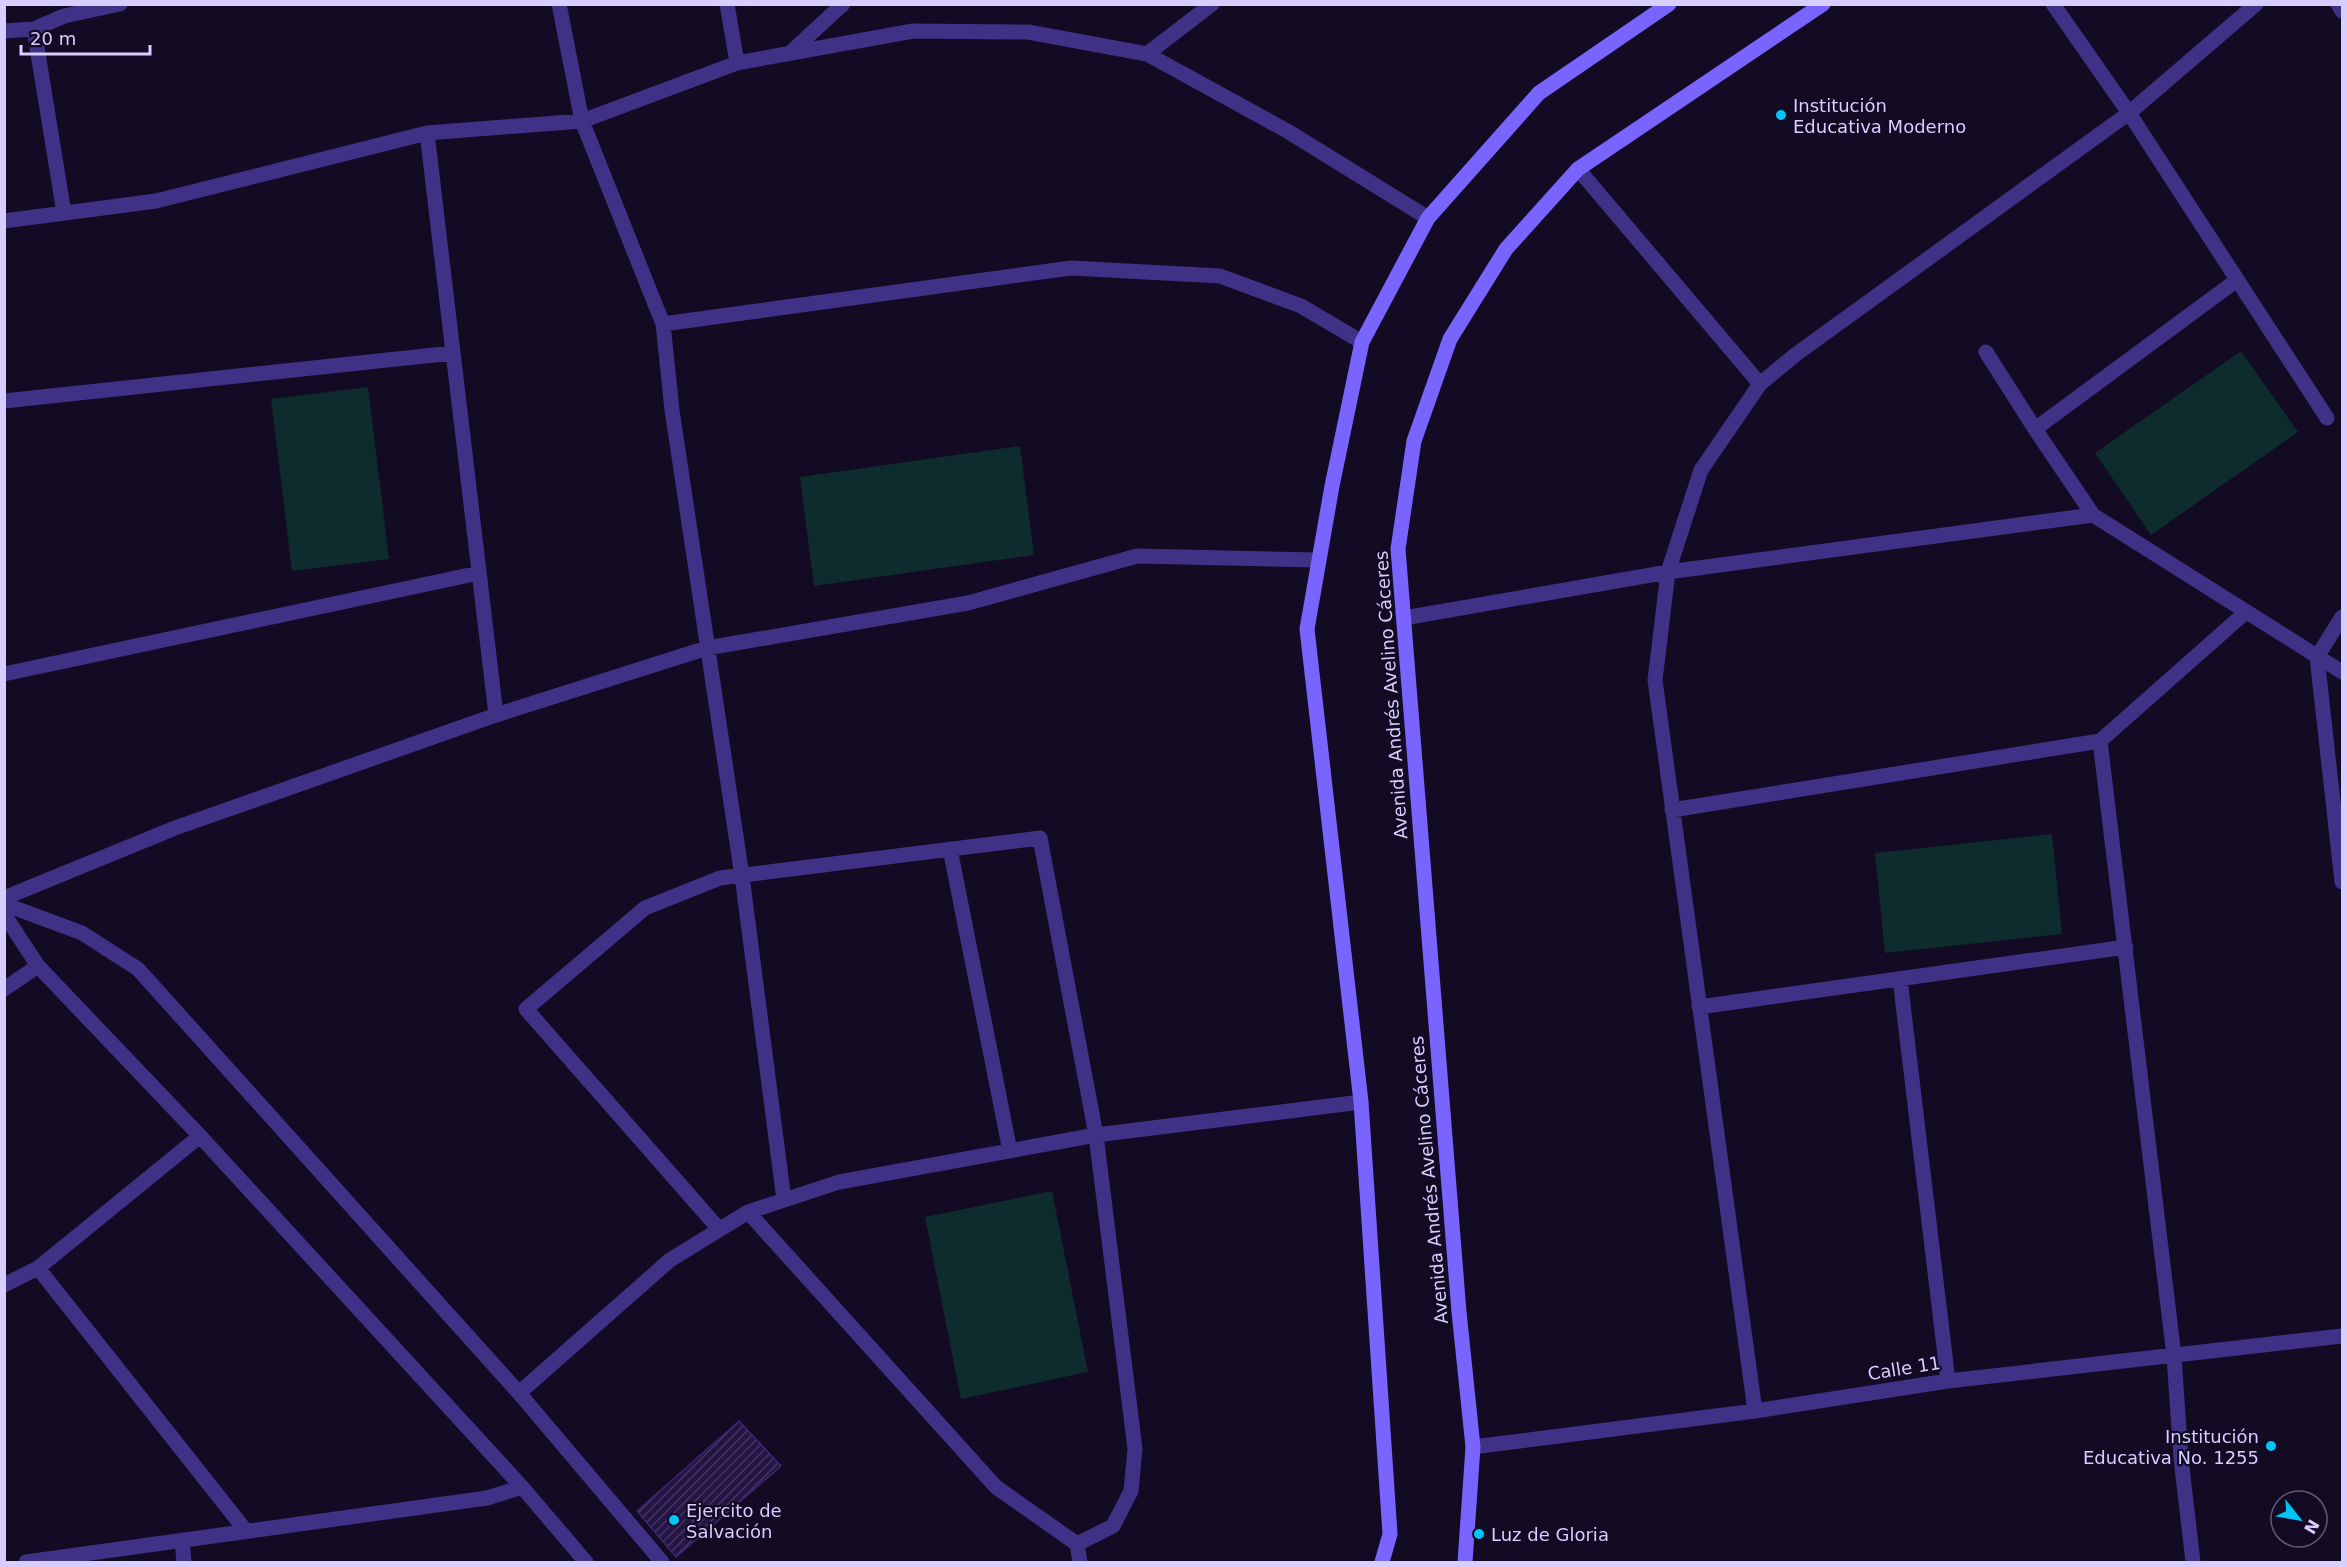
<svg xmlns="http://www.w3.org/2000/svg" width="2347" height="1567" font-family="'DejaVu Sans',sans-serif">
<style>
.pitch{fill:#0e2b2d}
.building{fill:url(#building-hatch);stroke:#3d2574;stroke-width:1.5}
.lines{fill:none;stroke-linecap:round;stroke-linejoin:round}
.street{stroke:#3e3186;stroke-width:15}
.secondary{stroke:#7964ff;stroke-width:15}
.poi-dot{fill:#00c4f8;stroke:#120b23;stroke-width:2}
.labels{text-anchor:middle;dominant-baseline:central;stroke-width:4.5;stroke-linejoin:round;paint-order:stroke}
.poi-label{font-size:18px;fill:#d8cdff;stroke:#120b23;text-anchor:start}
.street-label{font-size:18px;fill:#d8cdff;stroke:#120b23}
</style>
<defs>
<pattern id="building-hatch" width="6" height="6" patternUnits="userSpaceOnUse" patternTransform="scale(1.5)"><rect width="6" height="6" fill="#241545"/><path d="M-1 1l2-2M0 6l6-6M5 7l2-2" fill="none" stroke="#433661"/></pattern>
</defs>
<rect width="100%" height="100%" fill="#120b23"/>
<!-- pitch -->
<path class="pitch" d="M 2241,351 L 2298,432 L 2151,535 L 2095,453 Z
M 368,387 L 389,559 L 292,571 L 271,399 Z
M 1020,446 L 1034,555 L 814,586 L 800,477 Z
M 2052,834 L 2062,934 L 1885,953 L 1875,853 Z
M 1052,1191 L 1088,1372 L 961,1399 L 925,1217 Z"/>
<!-- building -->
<path class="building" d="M 739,1421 L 781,1466 L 676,1557 L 637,1511 Z"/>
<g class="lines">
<!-- street -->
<path class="street" d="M 559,4 L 582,121 L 663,324 L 672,410 L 742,876 L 784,1200
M 727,4 L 737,63
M 2053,4 L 2129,113 L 2327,418
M 2338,4 L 2342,11
M 34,29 L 64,213
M 4,31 L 34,29 L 64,16 L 120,4
M 790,53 L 843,4
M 1147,54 L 1212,4
M 427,133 L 496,715
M 1578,169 L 1760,384
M 4,221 L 156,201 L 427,133 L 582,121 L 737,63 L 913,31 L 1028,32 L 1147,54 L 1289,132 L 1428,218
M 663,324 L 1071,268 L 1220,276 L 1301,306 L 1362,342
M 1986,352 L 2035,429 L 2093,515 L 2342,672
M 4,401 L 453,353
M 2035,429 L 2237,280
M 2342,617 L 2317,657 L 2342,882
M 1404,618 L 1668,572 L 2093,515
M 4,674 L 479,573
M 2100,741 L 2174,1356 L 2181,1459 L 2193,1562
M 1672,810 L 2100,741 L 2246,612
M 950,849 L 1010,1151
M 4,898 L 175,828 L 496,715 L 707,648 L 968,603 L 1137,556 L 1319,560
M 4,904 L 82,933 L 138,969 L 519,1393 L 662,1562
M 4,914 L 38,966 L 200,1136 L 522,1487 L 586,1562
M 1900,979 L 1948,1381
M 4,989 L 38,966
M 1699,1007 L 2126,947
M 748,1212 L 996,1487 L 1077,1544 L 1080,1562
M 719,1229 L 526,1009 L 645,908 L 720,878 L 1040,838 L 1096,1135 L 1135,1449 L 1131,1491 L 1113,1526 L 1077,1544
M 38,1268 L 246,1531
M 4,1285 L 38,1268 L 200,1136
M 519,1393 L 670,1260 L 748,1212 L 839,1182 L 1096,1135 L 1361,1102
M 1755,1411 L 1655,680 L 1668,572 L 1701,470 L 1760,384 L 1795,355 L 2129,113 L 2256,4
M 1473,1447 L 1755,1411 L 1948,1381 L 2342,1336
M 182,1540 L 184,1562
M 26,1562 L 487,1498 L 522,1487"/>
<!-- secondary -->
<path class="secondary" d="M 1382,1562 L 1390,1534 L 1361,1102 L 1307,629 L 1332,486 L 1362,342 L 1428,218 L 1539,93 L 1669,4
M 1465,1562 L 1473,1447 L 1459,1312 L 1398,549 L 1414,441 L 1450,339 L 1506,249 L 1578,169 L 1823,4"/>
</g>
<!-- markers -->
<g class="poi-dot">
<circle cx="1781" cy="115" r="6"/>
<circle cx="2271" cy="1446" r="6"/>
<circle cx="674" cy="1520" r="6"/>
<circle cx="1479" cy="1534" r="6"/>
</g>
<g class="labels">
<!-- poi labels -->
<g class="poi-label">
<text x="1793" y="105">Institución<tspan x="1793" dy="21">Educativa Moderno</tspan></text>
<text x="2259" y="1436" text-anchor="end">Institución<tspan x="2259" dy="21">Educativa No. 1255</tspan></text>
<text x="686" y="1510">Ejercito de<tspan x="686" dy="21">Salvación</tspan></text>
<text x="1491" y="1534">Luz de Gloria</text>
</g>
<!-- street labels -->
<g class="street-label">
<text transform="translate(1391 695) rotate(-94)">Avenida Andrés Avelino Cáceres</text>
<text transform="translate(1429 1180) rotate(-95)">Avenida Andrés Avelino Cáceres</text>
<text transform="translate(1904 1368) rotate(-9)">Calle 11</text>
</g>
</g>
<!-- border -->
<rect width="2347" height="1567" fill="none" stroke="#d8cdff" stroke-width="12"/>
<!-- north arrow -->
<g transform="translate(2299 1519) rotate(121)"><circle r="28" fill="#120b23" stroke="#61597b" stroke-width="1.5"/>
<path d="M0-4.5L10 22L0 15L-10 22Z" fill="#00c4f8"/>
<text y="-9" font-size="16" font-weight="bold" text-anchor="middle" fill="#d8cdff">N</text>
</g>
<!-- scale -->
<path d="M21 45v9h129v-9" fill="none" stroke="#d8cdff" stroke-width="3"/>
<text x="30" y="45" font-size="18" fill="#d8cdff" stroke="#120b23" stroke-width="4.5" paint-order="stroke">20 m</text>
</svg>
